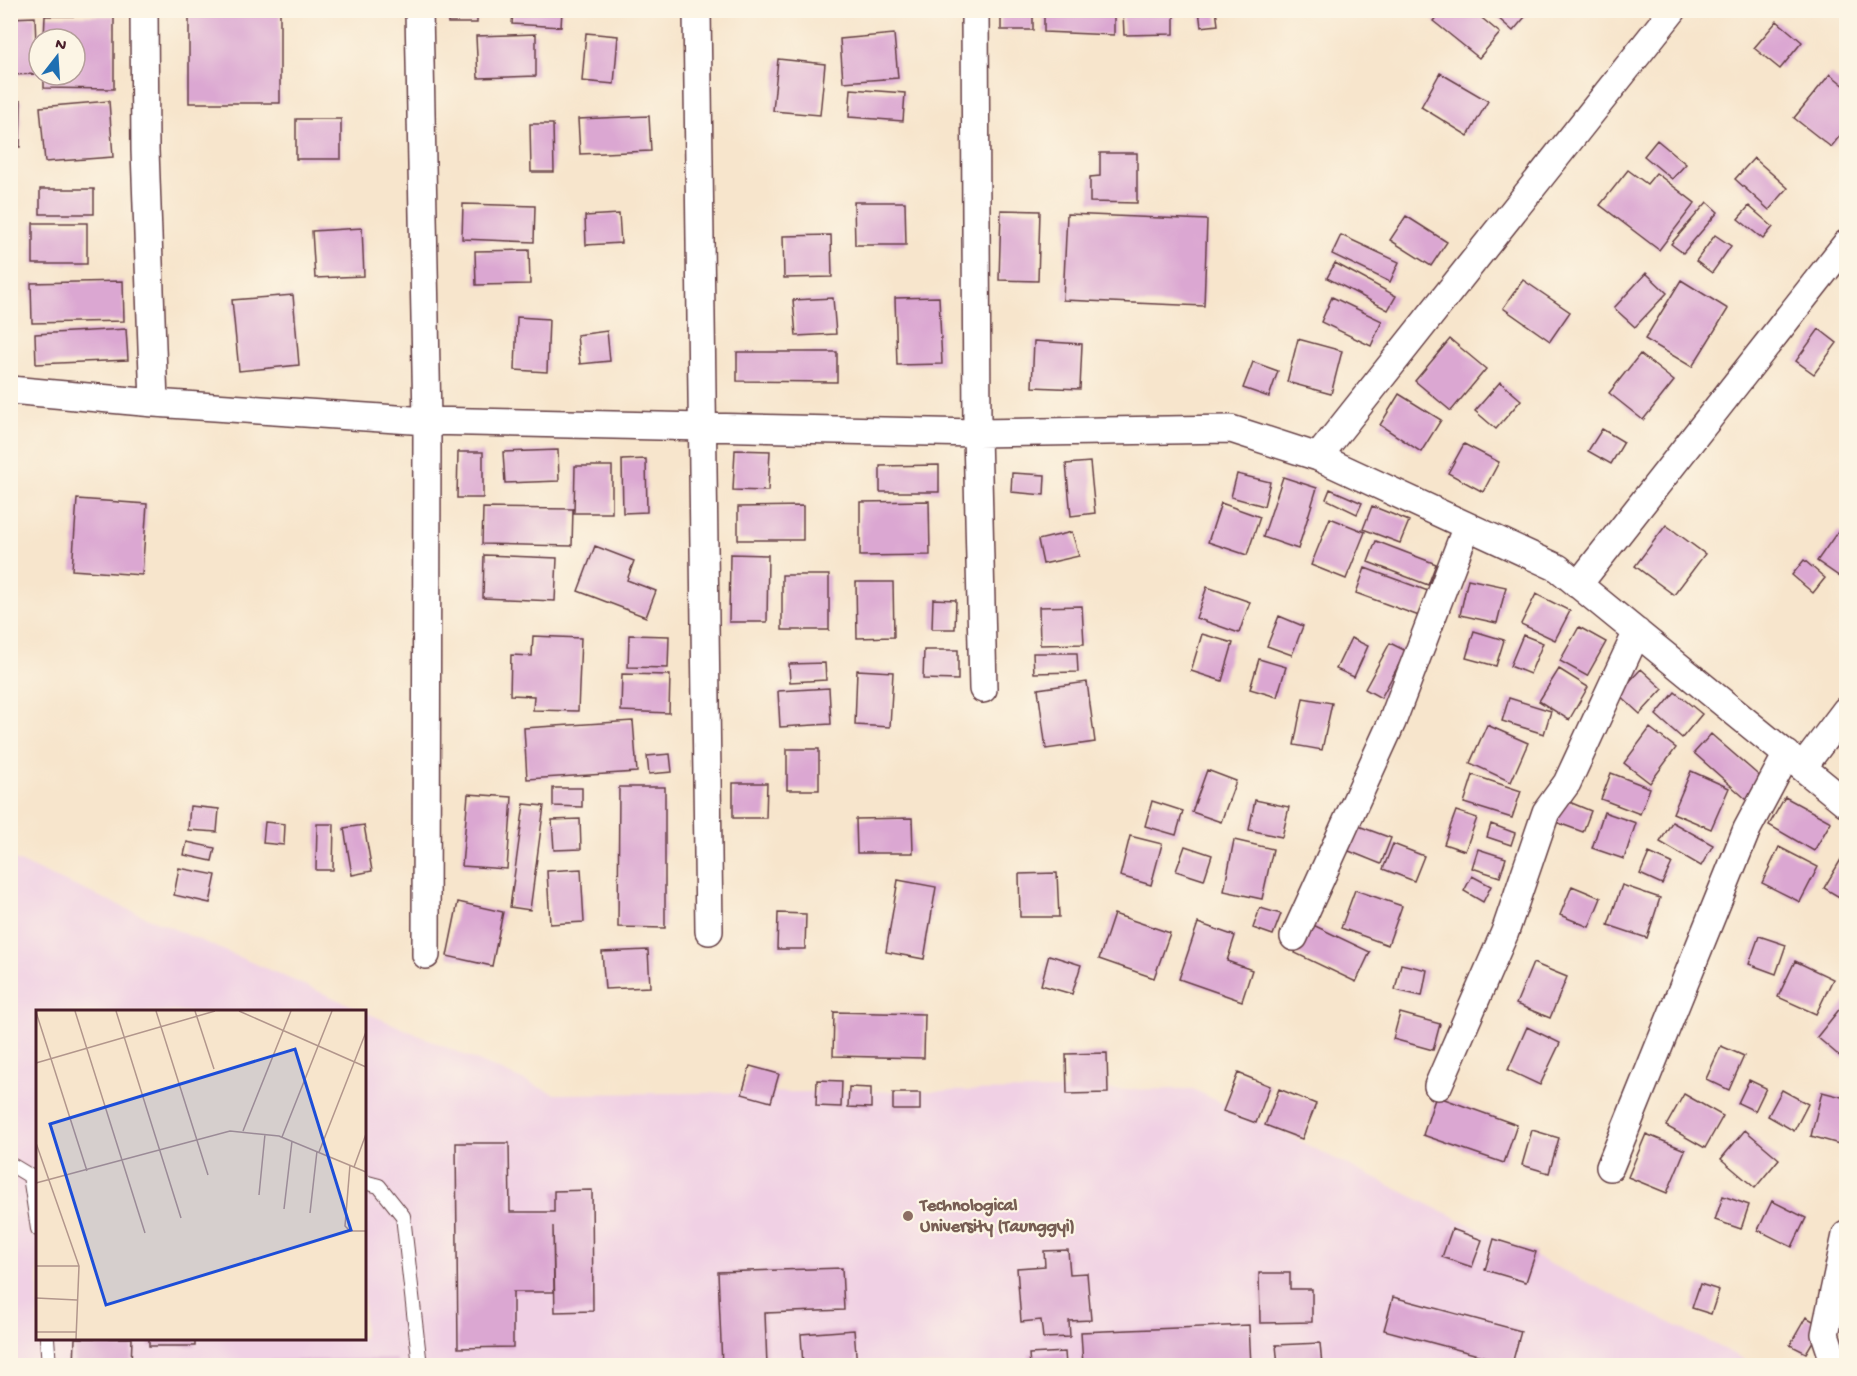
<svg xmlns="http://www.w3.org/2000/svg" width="1857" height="1376" font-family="'Gochi Hand',sans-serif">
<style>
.built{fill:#f0d0e4}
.building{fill:#dba7d2}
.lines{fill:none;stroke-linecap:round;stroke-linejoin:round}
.service-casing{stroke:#643d43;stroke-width:16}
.minor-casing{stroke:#643d43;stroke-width:30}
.service{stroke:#fff;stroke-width:14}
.minor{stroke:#fff;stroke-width:27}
.education-dot{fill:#8d6e63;stroke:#fcf5e5;stroke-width:2}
.labels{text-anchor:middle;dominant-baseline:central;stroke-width:4.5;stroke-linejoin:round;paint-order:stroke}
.education-label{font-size:18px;font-weight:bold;fill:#785e54;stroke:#fcf5e5;text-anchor:start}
.inset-road{fill:none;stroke:#b2968c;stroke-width:1.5}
.view{fill:#1d4ed8;fill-opacity:0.15;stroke:#1d4ed8;stroke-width:3}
.inset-edge{fill:none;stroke:#4a1f2b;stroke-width:3}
</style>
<rect width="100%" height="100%" fill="#fcf5e5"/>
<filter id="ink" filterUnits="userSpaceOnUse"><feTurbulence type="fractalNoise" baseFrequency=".0167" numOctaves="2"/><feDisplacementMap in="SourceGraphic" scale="12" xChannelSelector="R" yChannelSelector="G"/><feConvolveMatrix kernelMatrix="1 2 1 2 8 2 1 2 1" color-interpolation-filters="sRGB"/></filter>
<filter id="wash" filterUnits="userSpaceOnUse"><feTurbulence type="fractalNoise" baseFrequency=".008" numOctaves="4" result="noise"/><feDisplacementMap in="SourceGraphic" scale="24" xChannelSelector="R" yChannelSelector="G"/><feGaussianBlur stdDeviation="1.35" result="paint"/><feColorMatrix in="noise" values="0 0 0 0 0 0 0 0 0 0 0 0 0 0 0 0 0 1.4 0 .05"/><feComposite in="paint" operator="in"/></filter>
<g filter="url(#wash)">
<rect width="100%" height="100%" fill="#f7e5cc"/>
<!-- built -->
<path class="built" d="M 10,858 L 364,1011 L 38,1012 L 38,1338 L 364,1338 L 365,1012 L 555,1094 L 1193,1089 L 1756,1365 L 11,1365 Z"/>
<g id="blocks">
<!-- building -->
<path class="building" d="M 189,10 L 280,10 L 280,103 L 189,103 Z
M 447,10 L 477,10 L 477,23 L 448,23 Z
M 513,10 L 562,10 L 561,27 L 512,24 Z
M 1001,10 L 1033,10 L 1033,30 L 1001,30 Z
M 1044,10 L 1114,10 L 1114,35 L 1044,32 Z
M 1174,10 L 1174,34 L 1124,35 L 1123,12 Z
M 1199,10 L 1216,10 L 1218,25 L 1201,27 Z
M 1442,10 L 1472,10 L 1500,33 L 1479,58 L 1433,21 Z
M 1489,10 L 1531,10 L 1513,31 Z
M 45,16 L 114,16 L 114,89 L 44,88 L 44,75 L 75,75 L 75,39 L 44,39 Z
M 35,17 L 37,74 L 10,75 L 10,18 Z
M 1777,21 L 1802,42 L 1780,69 L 1754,48 Z
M 586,33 L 618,36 L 614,84 L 582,81 Z
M 536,34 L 536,76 L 478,78 L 476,36 Z
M 894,34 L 898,78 L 843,82 L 840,39 Z
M 778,59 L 825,64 L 820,115 L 773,111 Z
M 1440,73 L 1488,101 L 1468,136 L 1421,107 Z
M 1830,74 L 1846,87 L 1846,128 L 1831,147 L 1794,118 Z
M 851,89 L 905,93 L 903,121 L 849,117 Z
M 10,100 L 21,101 L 20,147 L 10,147 Z
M 109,101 L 113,157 L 45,162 L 40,107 Z
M 649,116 L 651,151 L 580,154 L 578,119 Z
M 296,119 L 341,119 L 341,159 L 296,159 Z
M 530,124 L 553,124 L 554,172 L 531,172 Z
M 1657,140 L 1686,164 L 1672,179 L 1644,156 Z
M 1100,153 L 1137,153 L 1137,203 L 1090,202 L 1090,177 L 1100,176 Z
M 1754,158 L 1788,188 L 1769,210 L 1735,179 Z
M 1628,170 L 1647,184 L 1656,173 L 1695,203 L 1659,250 L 1600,205 Z
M 40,189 L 94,189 L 94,214 L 40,214 Z
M 854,202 L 905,202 L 906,245 L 855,245 Z
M 1707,202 L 1718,212 L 1683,253 L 1671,244 Z
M 463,204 L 535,206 L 534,242 L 462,239 Z
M 1749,206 L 1773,227 L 1763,239 L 1738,219 Z
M 1001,210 L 1040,211 L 1038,281 L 999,280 Z
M 619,214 L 621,243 L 586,245 L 585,216 Z
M 1067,214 L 1207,220 L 1204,306 L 1063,300 Z
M 1406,216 L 1447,242 L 1431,266 L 1390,240 Z
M 33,223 L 87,223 L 87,264 L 33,264 Z
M 362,228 L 364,276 L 315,278 L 312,231 Z
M 831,235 L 832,277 L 784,278 L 783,236 Z
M 1341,235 L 1399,262 L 1390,282 L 1332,254 Z
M 1715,235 L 1731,246 L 1712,273 L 1696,261 Z
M 529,250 L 530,284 L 476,285 L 475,251 Z
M 1335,263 L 1396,296 L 1388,310 L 1327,278 Z
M 1646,273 L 1667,293 L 1635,327 L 1614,308 Z
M 1523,280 L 1570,312 L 1550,341 L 1503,308 Z
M 1681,280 L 1728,309 L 1692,367 L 1645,339 Z
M 123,281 L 124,321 L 32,323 L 31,283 Z
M 293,295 L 299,365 L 239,371 L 232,300 Z
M 939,297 L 942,364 L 897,365 L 895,298 Z
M 1332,297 L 1382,321 L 1371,346 L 1321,322 Z
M 833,298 L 836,334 L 796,336 L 793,300 Z
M 517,317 L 549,319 L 547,372 L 515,370 Z
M 126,329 L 128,360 L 36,364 L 35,334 Z
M 1819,329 L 1837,343 L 1814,374 L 1796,361 Z
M 607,331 L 610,361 L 580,364 L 577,335 Z
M 1298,339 L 1342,351 L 1331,394 L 1287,382 Z
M 1450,339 L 1486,369 L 1451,411 L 1415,381 Z
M 1034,341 L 1082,344 L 1080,389 L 1032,387 Z
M 737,352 L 837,352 L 837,382 L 737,381 Z
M 1640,354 L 1674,381 L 1643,420 L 1609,393 Z
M 1253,362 L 1278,371 L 1269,397 L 1243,388 Z
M 1500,382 L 1521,400 L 1496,429 L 1475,411 Z
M 1399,394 L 1441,420 L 1421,452 L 1380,425 Z
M 1602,429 L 1624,442 L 1611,464 L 1588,451 Z
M 1464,444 L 1499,462 L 1483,492 L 1448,473 Z
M 558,450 L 559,481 L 505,483 L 503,452 Z
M 735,450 L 770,451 L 768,491 L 733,490 Z
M 458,452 L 483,452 L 483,498 L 457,498 Z
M 646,459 L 647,512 L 623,513 L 622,460 Z
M 1090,462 L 1095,513 L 1071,516 L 1066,464 Z
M 939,465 L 939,492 L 880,492 L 880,466 Z
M 575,466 L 612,466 L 612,513 L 574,513 Z
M 1012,473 L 1045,475 L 1044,495 L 1011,492 Z
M 1237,474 L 1270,482 L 1264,506 L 1231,497 Z
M 1283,477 L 1317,488 L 1298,549 L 1263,537 Z
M 1330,489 L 1362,503 L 1357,514 L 1326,499 Z
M 77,499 L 147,504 L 142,575 L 72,570 Z
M 929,501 L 930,555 L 860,556 L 860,502 Z
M 1221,503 L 1260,517 L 1247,555 L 1208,542 Z
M 803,506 L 803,540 L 738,540 L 738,507 Z
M 1372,506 L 1409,521 L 1400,543 L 1363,529 Z
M 483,508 L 573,509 L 572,546 L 482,544 Z
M 1330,518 L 1365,532 L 1346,579 L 1311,565 Z
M 1666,525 L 1705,554 L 1674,595 L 1635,566 Z
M 1838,531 L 1846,537 L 1846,581 L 1817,561 Z
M 1072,532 L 1079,556 L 1043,564 L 1038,540 Z
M 1376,541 L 1436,564 L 1428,585 L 1368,562 Z
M 595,546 L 634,561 L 627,580 L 656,591 L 646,617 L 578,591 Z
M 730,554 L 768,555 L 767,622 L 729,622 Z
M 484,555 L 557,558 L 555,601 L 483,598 Z
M 1804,560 L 1825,578 L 1813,593 L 1792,575 Z
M 1365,568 L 1428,591 L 1419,616 L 1356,593 Z
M 782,575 L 829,575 L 829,630 L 782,630 Z
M 1468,579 L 1506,587 L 1497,623 L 1460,615 Z
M 856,582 L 893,582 L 894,637 L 857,638 Z
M 1207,587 L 1250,602 L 1239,633 L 1196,618 Z
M 1536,594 L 1570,611 L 1555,640 L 1521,624 Z
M 933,599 L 956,600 L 955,629 L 932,629 Z
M 1082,606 L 1084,644 L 1040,645 L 1039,607 Z
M 1279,616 L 1303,626 L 1292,655 L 1267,646 Z
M 1579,627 L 1606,642 L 1587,676 L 1560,661 Z
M 1474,631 L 1504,640 L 1496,666 L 1466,658 Z
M 1202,634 L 1233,643 L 1222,681 L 1191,671 Z
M 629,635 L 669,636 L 668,668 L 628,667 Z
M 1523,635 L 1543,643 L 1530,674 L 1510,666 Z
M 533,636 L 581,638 L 578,711 L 533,710 L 534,696 L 510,695 L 511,655 L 532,656 Z
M 1351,638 L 1368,646 L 1354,677 L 1336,669 Z
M 1390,643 L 1406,651 L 1381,698 L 1365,689 Z
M 924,650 L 958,650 L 958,680 L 923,679 Z
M 1033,653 L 1077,653 L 1078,672 L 1034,673 Z
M 1259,659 L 1286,667 L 1277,697 L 1250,689 Z
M 825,663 L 826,680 L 790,682 L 789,664 Z
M 1559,669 L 1588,687 L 1569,720 L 1539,701 Z
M 1641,669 L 1663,689 L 1640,714 L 1618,694 Z
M 857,670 L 893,672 L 890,727 L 855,725 Z
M 622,674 L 670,675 L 669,713 L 621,711 Z
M 1087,682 L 1095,742 L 1046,749 L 1038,689 Z
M 829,688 L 831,724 L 780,727 L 778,691 Z
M 1675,692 L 1702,714 L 1682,738 L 1656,715 Z
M 1303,698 L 1332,703 L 1322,750 L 1294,745 Z
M 1509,698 L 1551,711 L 1544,734 L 1502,721 Z
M 633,721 L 637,772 L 527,779 L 524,728 Z
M 1487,725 L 1528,743 L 1511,782 L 1470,763 Z
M 1650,728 L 1676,748 L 1650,783 L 1624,763 Z
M 1846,728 L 1846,752 L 1835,742 Z
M 1711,734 L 1764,780 L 1747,800 L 1694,753 Z
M 787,749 L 819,749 L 819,790 L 787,790 Z
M 670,754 L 672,772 L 649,774 L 647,756 Z
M 1207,770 L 1236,781 L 1221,822 L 1192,812 Z
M 1691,771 L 1729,788 L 1711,829 L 1673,813 Z
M 1611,773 L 1650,788 L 1640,814 L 1601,799 Z
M 1473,775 L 1521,791 L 1512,818 L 1464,803 Z
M 733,783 L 767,783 L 766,818 L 733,818 Z
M 619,787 L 665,787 L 665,928 L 618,927 Z
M 553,788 L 582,788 L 582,807 L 553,806 Z
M 468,794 L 512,797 L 507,869 L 462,866 Z
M 1785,797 L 1831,822 L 1814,851 L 1769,825 Z
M 1562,799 L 1591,811 L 1583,832 L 1553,821 Z
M 1255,800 L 1289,807 L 1282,837 L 1249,830 Z
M 1152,801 L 1183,811 L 1176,835 L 1145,826 Z
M 524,804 L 544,806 L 530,910 L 510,907 Z
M 190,806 L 219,809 L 217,832 L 188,830 Z
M 1456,811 L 1477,818 L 1465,851 L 1444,844 Z
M 1604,812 L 1636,823 L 1624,859 L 1592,848 Z
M 912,818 L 913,853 L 857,853 L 856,819 Z
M 580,819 L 581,849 L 554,850 L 552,820 Z
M 265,822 L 285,824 L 284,845 L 263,843 Z
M 1672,822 L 1713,845 L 1701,866 L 1660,842 Z
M 317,824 L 334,824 L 333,870 L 316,870 Z
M 1353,824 L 1391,838 L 1381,864 L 1344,849 Z
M 1491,824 L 1515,833 L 1511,845 L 1487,837 Z
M 364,825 L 372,871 L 352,875 L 344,828 Z
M 1130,836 L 1162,844 L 1151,885 L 1120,876 Z
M 1234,840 L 1273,849 L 1262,899 L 1224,891 Z
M 187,842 L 215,848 L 212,861 L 184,855 Z
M 1393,844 L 1424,856 L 1414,881 L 1383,869 Z
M 1185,846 L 1212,855 L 1204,880 L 1176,871 Z
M 1779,847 L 1818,867 L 1800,902 L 1762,883 Z
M 1478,849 L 1506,858 L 1500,877 L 1472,868 Z
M 1649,853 L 1672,863 L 1662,884 L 1640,874 Z
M 1843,856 L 1846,858 L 1846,901 L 1824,888 Z
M 179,868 L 216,875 L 210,903 L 174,895 Z
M 581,869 L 584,922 L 550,924 L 547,871 Z
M 1057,873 L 1059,917 L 1020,917 L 1019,874 Z
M 1472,876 L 1491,886 L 1483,902 L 1464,891 Z
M 898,880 L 936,887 L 924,959 L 886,952 Z
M 1622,885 L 1660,898 L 1647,938 L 1608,925 Z
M 1572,886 L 1601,898 L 1589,927 L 1560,915 Z
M 1355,890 L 1402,906 L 1388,945 L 1341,928 Z
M 458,902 L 503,912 L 492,966 L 447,956 Z
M 1260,908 L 1281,914 L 1273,935 L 1253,928 Z
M 778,913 L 806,914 L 805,949 L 777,949 Z
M 1114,914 L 1170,933 L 1154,978 L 1099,959 Z
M 1198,923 L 1235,936 L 1227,961 L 1252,970 L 1242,1001 L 1179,979 Z
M 1309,923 L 1370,952 L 1356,982 L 1295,953 Z
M 1759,936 L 1786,945 L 1776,974 L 1749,964 Z
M 648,950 L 650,987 L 605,989 L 602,952 Z
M 1049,955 L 1081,965 L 1072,994 L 1041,985 Z
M 1795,961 L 1833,979 L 1816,1014 L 1778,997 Z
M 1533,963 L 1567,977 L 1550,1018 L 1516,1004 Z
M 1401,964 L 1427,970 L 1422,996 L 1395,990 Z
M 1846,1001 L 1846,1055 L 1843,1059 L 1817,1037 Z
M 834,1012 L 925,1014 L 924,1058 L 833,1056 Z
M 1400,1013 L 1440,1024 L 1433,1050 L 1393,1039 Z
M 1527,1027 L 1560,1043 L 1540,1085 L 1508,1070 Z
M 1721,1046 L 1744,1056 L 1729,1090 L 1706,1079 Z
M 1107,1053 L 1108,1093 L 1067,1094 L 1066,1054 Z
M 750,1066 L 779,1074 L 771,1102 L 742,1094 Z
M 1238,1073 L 1270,1086 L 1256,1123 L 1223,1111 Z
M 817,1080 L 842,1081 L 841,1107 L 816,1106 Z
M 1749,1080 L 1766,1088 L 1755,1111 L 1738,1103 Z
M 849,1087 L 871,1088 L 871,1108 L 848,1107 Z
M 1279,1089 L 1316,1104 L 1302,1139 L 1265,1125 Z
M 1782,1090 L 1808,1104 L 1794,1131 L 1768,1116 Z
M 1822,1092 L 1846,1098 L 1846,1146 L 1811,1136 Z
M 893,1093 L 920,1093 L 920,1110 L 893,1110 Z
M 1684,1094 L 1723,1116 L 1705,1148 L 1666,1126 Z
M 1436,1096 L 1517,1125 L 1504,1163 L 1423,1135 Z
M 1532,1130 L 1559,1138 L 1549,1173 L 1522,1165 Z
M 1745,1130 L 1779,1159 L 1755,1188 L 1721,1159 Z
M 1646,1134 L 1685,1150 L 1667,1193 L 1628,1177 Z
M 456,1143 L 509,1143 L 510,1212 L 554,1212 L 554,1191 L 592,1190 L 593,1311 L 555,1312 L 553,1226 L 554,1292 L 513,1292 L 513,1347 L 458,1348 Z
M 1723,1196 L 1749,1205 L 1741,1229 L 1715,1220 Z
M 1772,1201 L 1806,1218 L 1792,1247 L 1758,1230 Z
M 1452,1229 L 1482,1240 L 1472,1267 L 1442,1257 Z
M 1494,1239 L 1536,1252 L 1526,1282 L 1485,1270 Z
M 1068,1250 L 1070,1274 L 1087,1273 L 1091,1320 L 1069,1321 L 1070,1337 L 1043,1338 L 1041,1320 L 1021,1322 L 1017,1268 L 1045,1266 L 1044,1251 Z
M 842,1268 L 844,1310 L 765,1313 L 767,1366 L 722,1366 L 718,1272 Z
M 1259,1273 L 1290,1273 L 1290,1289 L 1312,1289 L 1312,1322 L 1260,1323 Z
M 1700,1284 L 1719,1290 L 1711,1314 L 1692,1308 Z
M 1393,1297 L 1521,1331 L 1512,1364 L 1384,1330 Z
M 1806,1317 L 1822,1326 L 1806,1353 L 1790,1345 Z
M 1249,1325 L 1251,1366 L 1083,1366 L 1081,1332 Z
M 854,1330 L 857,1366 L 803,1366 L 801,1334 Z
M 75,1338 L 132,1338 L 131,1366 L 74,1366 Z
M 149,1338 L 195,1338 L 195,1346 L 149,1346 Z
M 1320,1343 L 1322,1366 L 1278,1366 L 1276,1345 Z
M 1065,1352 L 1066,1366 L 1030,1366 L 1029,1354 Z
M 397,1359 L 397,1366 L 207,1366 L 207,1361 Z"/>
</g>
</g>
<g filter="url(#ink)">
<use href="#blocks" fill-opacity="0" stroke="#643d43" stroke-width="1.5"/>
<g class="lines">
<!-- service casing -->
<g class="service-casing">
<path id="service" d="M 10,1164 L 30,1176 L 38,1229
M 364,1182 L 379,1186 L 403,1216 L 420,1366
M 47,1338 L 49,1366"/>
</g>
<!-- minor casing -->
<g class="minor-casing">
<path id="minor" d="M 144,10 L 145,150 L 154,403
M 419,10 L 427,421 L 426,955
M 697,10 L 709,931
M 975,10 L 977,433 L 983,689
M 10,390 L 154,403 L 427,421 L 977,433 L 1231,429 L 1318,457 L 1558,568 L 1846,803
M 1318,457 L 1673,10
M 1578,585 L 1846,244
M 1803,767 L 1846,710
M 1294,937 L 1392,722 L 1467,526
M 1438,1086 L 1505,932 L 1546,812 L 1567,783 L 1637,632
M 1610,1167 L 1747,829 L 1787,754
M 1839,1366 L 1834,1361 L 1825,1334 L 1846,1235"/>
</g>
<!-- service -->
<use href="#service" class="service"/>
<!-- minor -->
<use href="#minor" class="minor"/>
</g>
</g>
<!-- markers -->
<circle class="education-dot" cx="908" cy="1216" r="6"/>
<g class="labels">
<!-- education labels -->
<g class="education-label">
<text x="920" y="1206">Technological<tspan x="920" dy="21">University (Taunggyi)</tspan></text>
</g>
</g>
<!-- overview -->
<g transform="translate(36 1010)">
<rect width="330" height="330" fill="#f7e5cc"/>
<path class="inset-road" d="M 39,1 L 109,223M 80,1 L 145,208M 120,1 L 172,165M 159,1 L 178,59M 203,1 L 330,57M 0,2 L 51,161M 0,53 L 179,1M 207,121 L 255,1M 246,127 L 296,1M 0,133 L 43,256 L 40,329M 283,142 L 330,22M 314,155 L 309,216 L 314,221 L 330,221M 318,157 L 330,124M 0,173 L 194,121 L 243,126 L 330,162M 223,185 L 229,124M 248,199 L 256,131M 274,203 L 281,141M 0,256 L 43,256M 0,288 L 41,290M 0,322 L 40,322"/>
<path class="view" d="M 259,39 L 315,220 L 70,295 L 14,114 Z"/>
<rect width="330" height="330" class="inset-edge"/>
</g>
<!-- margin -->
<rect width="1857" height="1376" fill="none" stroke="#fcf5e5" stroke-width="36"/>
<!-- north arrow -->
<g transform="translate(57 57) rotate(17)"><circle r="28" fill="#fcf5e5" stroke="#b59f9b" stroke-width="1.5"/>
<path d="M0-4.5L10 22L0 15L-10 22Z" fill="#1f6fb2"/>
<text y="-9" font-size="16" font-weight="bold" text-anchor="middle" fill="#4a1f2b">N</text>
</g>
</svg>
